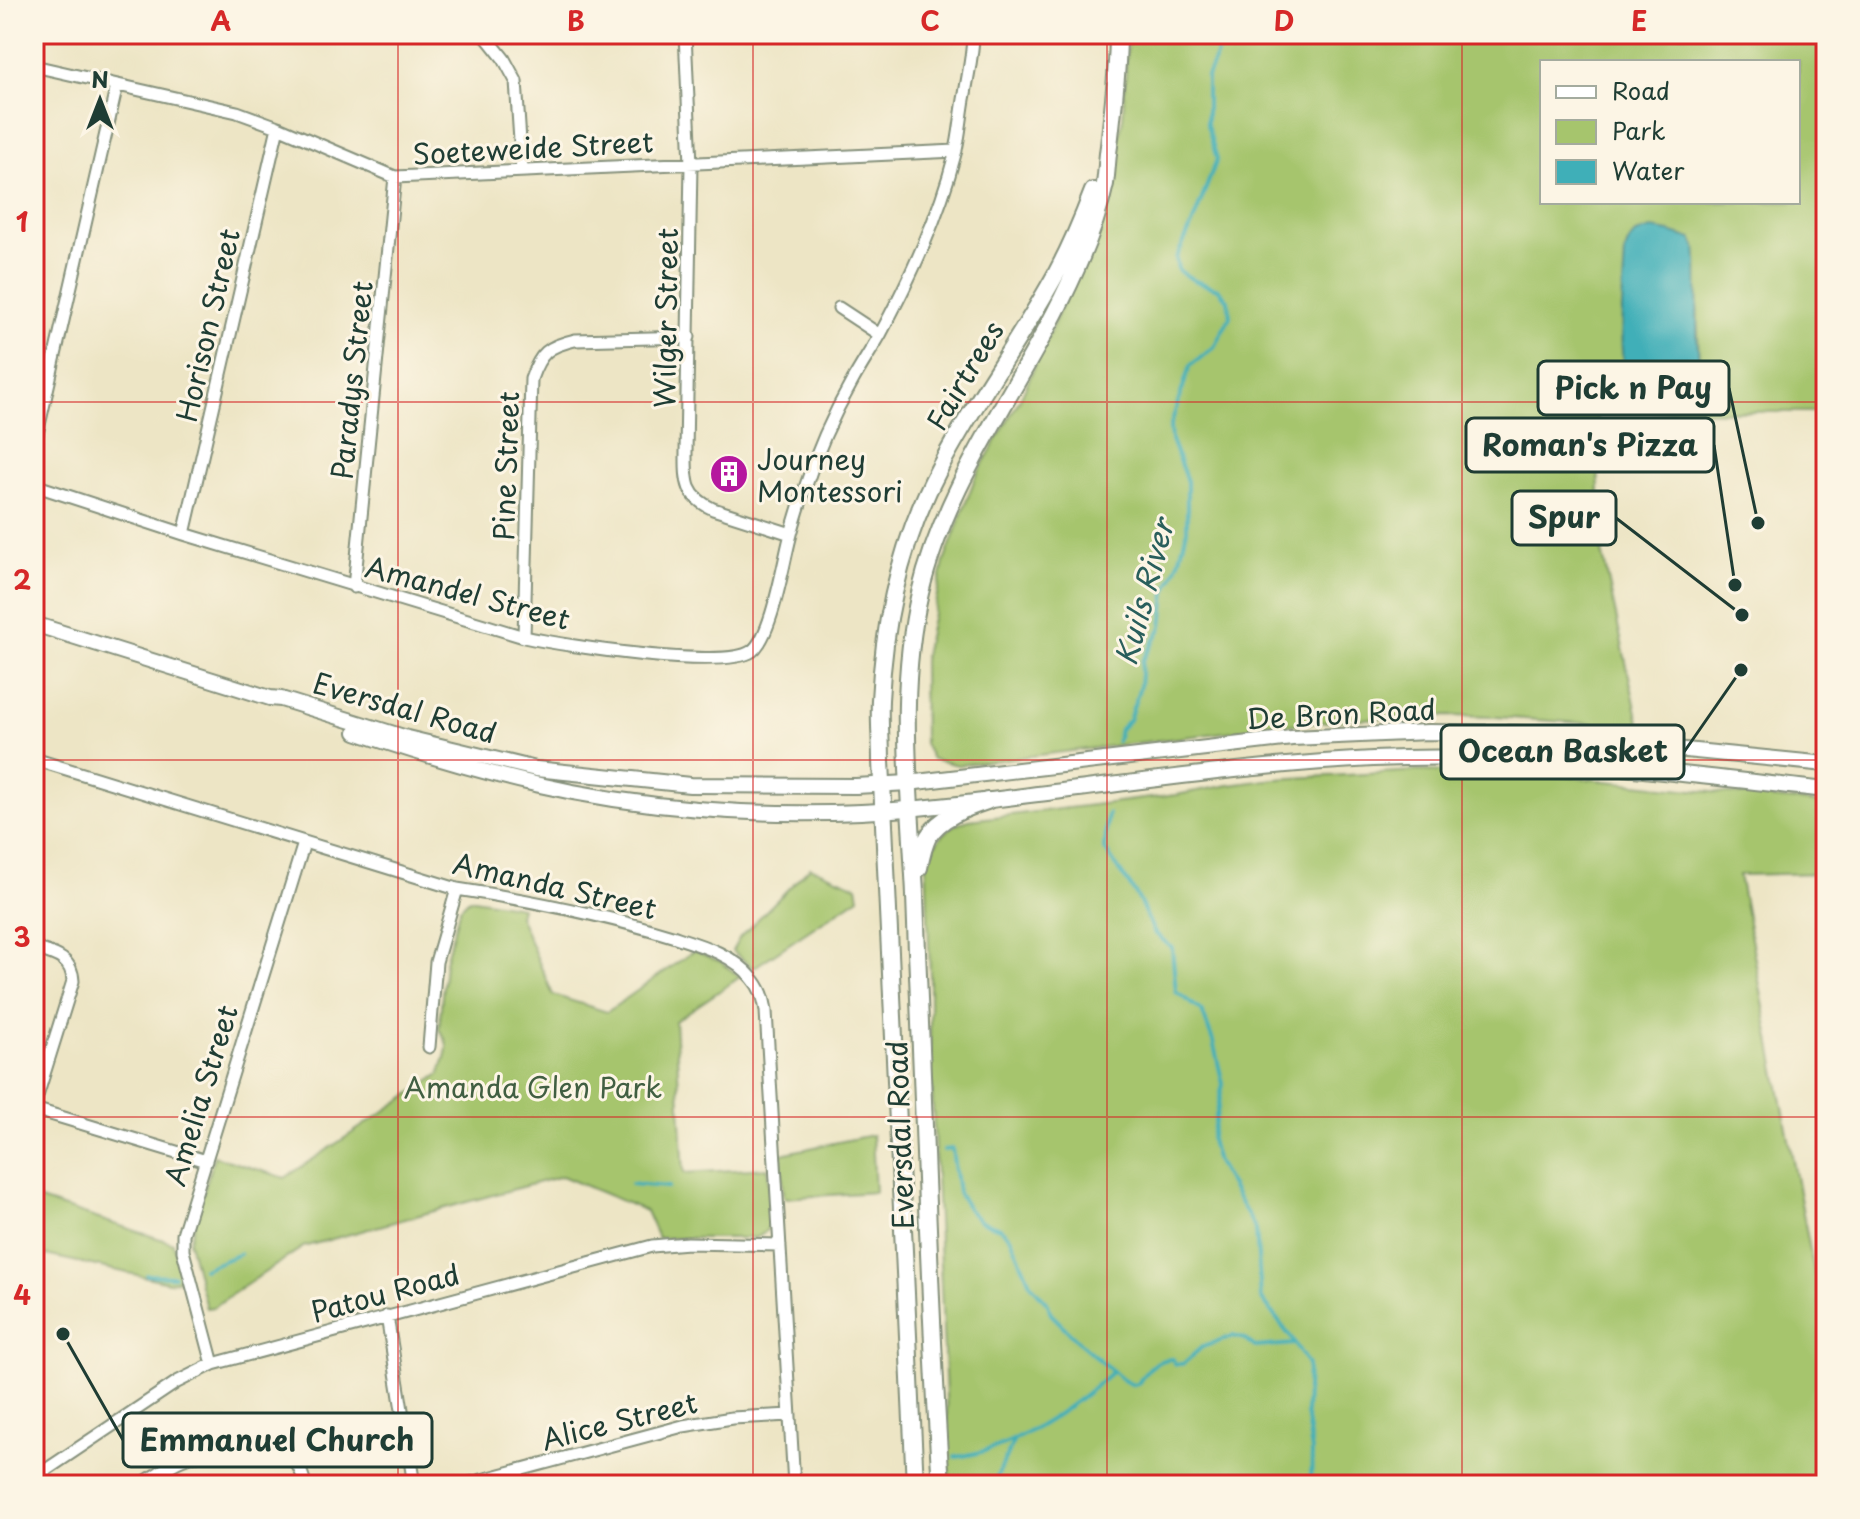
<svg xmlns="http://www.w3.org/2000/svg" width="1860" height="1519" font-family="'Playpen Sans',sans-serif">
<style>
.green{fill:#a6c56d;stroke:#628150;stroke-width:2;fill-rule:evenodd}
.water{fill:#3fafb8;stroke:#2f7676;stroke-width:2}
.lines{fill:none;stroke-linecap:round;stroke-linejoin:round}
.stream{stroke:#3fafb8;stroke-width:4}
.minor-casing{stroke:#86917c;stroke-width:15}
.tertiary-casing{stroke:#86917c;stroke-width:18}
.secondary-casing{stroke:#86917c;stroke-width:20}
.minor{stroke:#fff;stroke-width:11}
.tertiary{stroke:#fff;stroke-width:14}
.secondary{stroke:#fff;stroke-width:16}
.grid{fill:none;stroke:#d62828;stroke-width:2;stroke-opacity:0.55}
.labels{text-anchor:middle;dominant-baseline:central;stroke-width:6;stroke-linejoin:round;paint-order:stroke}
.street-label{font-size:28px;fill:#1f3d34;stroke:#fcf5e5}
.poi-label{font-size:28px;fill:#1f3d34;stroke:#fcf5e5;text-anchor:start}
.park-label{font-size:28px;fill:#415f42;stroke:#fcf5e5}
.water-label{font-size:30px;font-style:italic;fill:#295f5c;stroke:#fcf5e5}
.leader{fill:none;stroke:#1f3d34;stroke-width:3}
.callout-dot{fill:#1f3d34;stroke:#fcf5e5;stroke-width:3}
.callout{fill:#fcf5e5;stroke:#1f3d34;stroke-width:3}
.callout-label{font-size:30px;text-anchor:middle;font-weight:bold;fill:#1f3d34}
.neatline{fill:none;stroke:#d62828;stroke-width:3}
.grid-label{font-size:26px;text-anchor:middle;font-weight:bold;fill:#d62828}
</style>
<rect width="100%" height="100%" fill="#fcf5e5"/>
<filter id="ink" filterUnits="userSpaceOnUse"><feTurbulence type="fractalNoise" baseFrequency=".0125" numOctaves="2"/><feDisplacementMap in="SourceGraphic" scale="16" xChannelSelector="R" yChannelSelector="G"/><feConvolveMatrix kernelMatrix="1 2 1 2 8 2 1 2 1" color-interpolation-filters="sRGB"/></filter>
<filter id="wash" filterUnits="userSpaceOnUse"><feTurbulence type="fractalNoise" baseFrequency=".006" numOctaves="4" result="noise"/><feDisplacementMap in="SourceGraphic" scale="32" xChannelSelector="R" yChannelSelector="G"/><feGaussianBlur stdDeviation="1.8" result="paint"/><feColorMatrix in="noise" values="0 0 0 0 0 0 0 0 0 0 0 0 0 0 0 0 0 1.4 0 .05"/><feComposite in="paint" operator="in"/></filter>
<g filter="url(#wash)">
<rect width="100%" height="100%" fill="#ede5c5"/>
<!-- green -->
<path class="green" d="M 1128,34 L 1826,34 L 1826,412 L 1597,411 L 1600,542 L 1640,727 L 1496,717 L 1450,716 L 1358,719 L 1275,726 L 958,765 L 932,759 L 924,744 L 923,660 L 944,562 L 975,478 L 1022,395 L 1105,208 L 1123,118 ZM 1542,62 L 1798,62 L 1798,202 L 1542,202 ZM 1696,246 L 1699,370 L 1695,384 L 1680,398 L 1622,339 L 1625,252 Z
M 1418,771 L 1559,776 L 1826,804 L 1826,873 L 1739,875 L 1826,1335 L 1826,1485 L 950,1485 L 930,1042 L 930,975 L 926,856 L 930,857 C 936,837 949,825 969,820 L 1176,795 L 1229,785 L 1275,779 Z
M 810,867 L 857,886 L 859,897 L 753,968 L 732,951 L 740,937 Z
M 469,899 L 474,899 L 521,907 L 519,916 L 553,995 L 607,1012 L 694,951 L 721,962 L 740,977 L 675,1021 L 684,1173 L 768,1168 L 771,1222 C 768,1231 763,1236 754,1238 L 658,1238 L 646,1211 L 562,1176 L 303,1247 L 213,1307 L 206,1308 L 189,1242 L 214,1156 L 285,1178 L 440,1074 C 444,1055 454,1047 439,1030 L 445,962 L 460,908 Z
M 872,1135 L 875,1192 L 784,1198 L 781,1154 Z
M 34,1198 L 173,1243 L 183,1279 L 169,1282 L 46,1255 L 34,1257 Z"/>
<!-- water -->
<path class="water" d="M 1652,229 L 1670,232 L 1692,239 L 1696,246 L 1697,258 C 1698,282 1697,307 1697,331 C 1697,347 1701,365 1696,380 C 1693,391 1680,400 1668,401 C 1654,402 1639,398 1630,386 C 1615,365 1624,281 1625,252 C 1630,235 1635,233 1652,229 Z"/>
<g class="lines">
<!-- stream -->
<path class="stream" d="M 1117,741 L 1120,729 L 1129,720 L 1140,686 L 1142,661 L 1162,627 L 1166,592 L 1179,562 L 1187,530 L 1187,481 L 1171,440 L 1170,427 L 1190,366 L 1214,347 L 1230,317 L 1228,300 L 1218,289 L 1195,281 L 1178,270 L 1176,258 L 1192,225 L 1217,159 L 1207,125 L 1207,76 L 1217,54 L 1213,34
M 1108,814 L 1104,848 L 1137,896 L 1154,932 L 1172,948 L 1176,992 L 1202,1011 L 1213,1041 L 1223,1084 L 1211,1140 L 1217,1162 L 1256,1230 L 1261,1298 L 1292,1339 L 1308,1365 L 1306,1413 L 1312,1451 L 1311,1485
M 944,1150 L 952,1149 L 958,1193 L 969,1210 L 980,1221 L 1000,1228 L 1011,1238 L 1030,1283 L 1048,1304 L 1051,1314 L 1082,1345 L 1123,1380 L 1133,1385 L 1138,1384 C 1145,1371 1156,1358 1173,1359 L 1175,1364 L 1183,1364 L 1202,1347 L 1233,1336 L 1245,1339 L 1255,1347 L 1295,1344
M 631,1184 L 668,1187
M 203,1269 L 240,1254
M 147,1275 L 174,1276
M 955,1457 C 1012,1451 1070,1409 1112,1372
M 993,1485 L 1014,1440"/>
</g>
</g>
<g filter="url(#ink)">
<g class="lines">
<!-- minor casing -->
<g class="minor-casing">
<path id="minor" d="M 484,34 L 504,59 L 516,81 L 522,171
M 685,34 L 691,164 L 686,453 C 686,481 685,496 713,509 L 791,534
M 34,66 L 237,112 L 278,127 L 395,177 L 956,151
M 839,308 L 880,335
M 34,447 L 117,85
M 34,485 L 184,534 L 524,637 C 561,645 724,671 752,651 C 772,636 783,564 790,538 C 794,522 799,507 804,491 C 816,453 833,415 853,380 C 862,364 872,349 881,333 C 911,276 939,217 955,154 C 960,135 961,114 965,94 C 968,74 973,54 973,34
M 184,534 L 278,127
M 354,587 L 395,177
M 524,637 L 531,379 C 540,353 548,346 575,340 L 689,337
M 34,759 L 457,889 C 530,900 601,914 672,936 C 700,945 733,954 752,978 C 761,988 764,998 766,1011 L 794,1485
M 34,948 C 53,954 72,957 73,981 L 34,1106
M 429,1047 L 436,962 L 457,889
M 34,1109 L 206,1161
M 387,1316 L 414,1485
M 213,1364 L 183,1251 L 183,1234 L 304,843
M 34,1478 L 177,1382 L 213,1364 L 652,1246 L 688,1243 L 780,1245
M 140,1485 C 153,1477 165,1468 177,1462 C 198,1452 261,1441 282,1451 C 296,1458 302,1470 305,1485
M 463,1485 L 683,1426 L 732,1418 L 790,1415"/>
</g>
<!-- tertiary casing -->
<g class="tertiary-casing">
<path id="tertiary" d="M 34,624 L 270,698 L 281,699 L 407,738 L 536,769 L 690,785 L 856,786 L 908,783 L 1292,738 L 1428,732 L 1514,733 L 1826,764
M 356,732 C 415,752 474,770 535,784 C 638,808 755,817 861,812 C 926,809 990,800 1054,792 C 1160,779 1266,764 1373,759 C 1524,751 1676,774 1826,790"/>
</g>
<!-- secondary casing -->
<g class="secondary-casing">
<path id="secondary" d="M 919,868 C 921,858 923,847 928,837 C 940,817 966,808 987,801
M 915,1485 L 881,761 C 881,740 879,720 880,700 C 884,620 902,538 940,467 C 975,400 1020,340 1056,274 C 1070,248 1082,220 1093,191
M 941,1485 C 929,1308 925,1130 917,952 C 916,910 914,867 911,824 C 906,745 902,671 920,593 C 948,474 1028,379 1076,269 C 1088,242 1099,212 1105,184 C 1107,171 1107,158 1109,146 C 1113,108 1118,72 1118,34"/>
</g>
<!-- minor -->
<use href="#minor" class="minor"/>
<!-- tertiary -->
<use href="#tertiary" class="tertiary"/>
<!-- secondary -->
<use href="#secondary" class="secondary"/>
</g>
</g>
<!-- grid -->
<path class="grid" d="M 398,34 L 398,1485M 753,34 L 753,1485M 1107,34 L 1107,1485M 1462,34 L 1462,1485M 34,402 L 1826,402M 34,760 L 1826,760M 34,1117 L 1826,1117"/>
<!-- icons -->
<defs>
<g id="building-disc" transform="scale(2)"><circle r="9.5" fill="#b5179e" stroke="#fcf5e5"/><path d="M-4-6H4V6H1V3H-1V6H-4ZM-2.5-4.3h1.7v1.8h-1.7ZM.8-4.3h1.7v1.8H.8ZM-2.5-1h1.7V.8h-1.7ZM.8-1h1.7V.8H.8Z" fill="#fff"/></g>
</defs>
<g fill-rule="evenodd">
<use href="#building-disc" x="729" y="474"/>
</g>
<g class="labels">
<!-- street labels -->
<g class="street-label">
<text transform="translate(533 147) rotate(-3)">Soeteweide Street</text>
<text transform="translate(665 318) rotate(-89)">Wilger Street</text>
<text transform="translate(207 325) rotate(-77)">Horison Street</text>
<text transform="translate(964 375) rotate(-59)">Fairtrees</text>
<text transform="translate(351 380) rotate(-84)">Paradys Street</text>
<text transform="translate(505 466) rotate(-88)">Pine Street</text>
<text transform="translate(468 592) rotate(15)">Amandel Street</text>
<text transform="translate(405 707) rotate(16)">Eversdal Road</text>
<text transform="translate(1341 713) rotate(-3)">De Bron Road</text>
<text transform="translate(555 885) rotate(13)">Amanda Street</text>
<text transform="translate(200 1095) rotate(-73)">Amelia Street</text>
<text transform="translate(899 1135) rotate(-92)">Eversdal Road</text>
<text transform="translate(385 1292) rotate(-15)">Patou Road</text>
<text transform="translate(619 1420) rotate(-14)">Alice Street</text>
</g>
<!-- poi labels -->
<g class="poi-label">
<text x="757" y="458">Journey<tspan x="757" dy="32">Montessori</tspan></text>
</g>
<!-- park labels -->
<g class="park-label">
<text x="533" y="1086">Amanda Glen Park</text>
</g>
<!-- water labels -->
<g class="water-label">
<text transform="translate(1143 592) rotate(-75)">Kuils River</text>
</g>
</g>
<!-- callouts -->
<path class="leader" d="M1758 523L1729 388M1735 585L1714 445M1742 615L1616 518M1741 670L1684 752M63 1334L123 1440"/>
<g class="callout-dot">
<circle cx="1758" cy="523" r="8"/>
<circle cx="1735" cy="585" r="8"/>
<circle cx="1742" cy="615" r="8"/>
<circle cx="1741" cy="670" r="8"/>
<circle cx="63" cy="1334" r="8"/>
</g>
<g class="callout">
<rect x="1538" y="361" width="191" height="54" rx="8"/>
<rect x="1466" y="418" width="248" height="54" rx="8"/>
<rect x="1512" y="491" width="104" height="54" rx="8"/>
<rect x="1441" y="725" width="243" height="54" rx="8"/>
<rect x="123" y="1413" width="309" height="54" rx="8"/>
</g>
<g class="callout-label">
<text x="1633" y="399">Pick n Pay</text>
<text x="1590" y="456">Roman's Pizza</text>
<text x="1564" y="528">Spur</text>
<text x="1563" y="762">Ocean Basket</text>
<text x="277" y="1451">Emmanuel Church</text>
</g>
<!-- margin -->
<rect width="1860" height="1519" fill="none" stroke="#fcf5e5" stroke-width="88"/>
<!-- legend -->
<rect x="1540" y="60" width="260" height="144" fill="#fcf5e5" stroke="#a4ab9e" stroke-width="2"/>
<rect x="1556" y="86" width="40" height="12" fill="#ffffff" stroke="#a4ab9e" stroke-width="2"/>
<text x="1612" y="100" font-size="24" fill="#1f3d34">Road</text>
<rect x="1556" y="120" width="40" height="24" fill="#a6c56d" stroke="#a4ab9e" stroke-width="2"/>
<text x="1612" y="140" font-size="24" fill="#1f3d34">Park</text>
<rect x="1556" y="160" width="40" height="24" fill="#3fafb8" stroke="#a4ab9e" stroke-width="2"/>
<text x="1612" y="180" font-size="24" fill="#1f3d34">Water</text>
<!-- north arrow -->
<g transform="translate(100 100)" stroke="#fcf5e5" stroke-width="6" paint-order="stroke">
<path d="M0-6L14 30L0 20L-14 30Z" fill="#1f3d34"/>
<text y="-12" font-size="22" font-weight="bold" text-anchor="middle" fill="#1f3d34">N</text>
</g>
<rect x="44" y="44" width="1772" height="1431" class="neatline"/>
<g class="grid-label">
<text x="221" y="31">A</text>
<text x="576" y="31">B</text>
<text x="930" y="31">C</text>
<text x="1284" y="31">D</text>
<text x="1639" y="31">E</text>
<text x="22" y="232">1</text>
<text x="22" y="590">2</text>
<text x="22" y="947">3</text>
<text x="22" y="1305">4</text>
</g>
</svg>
